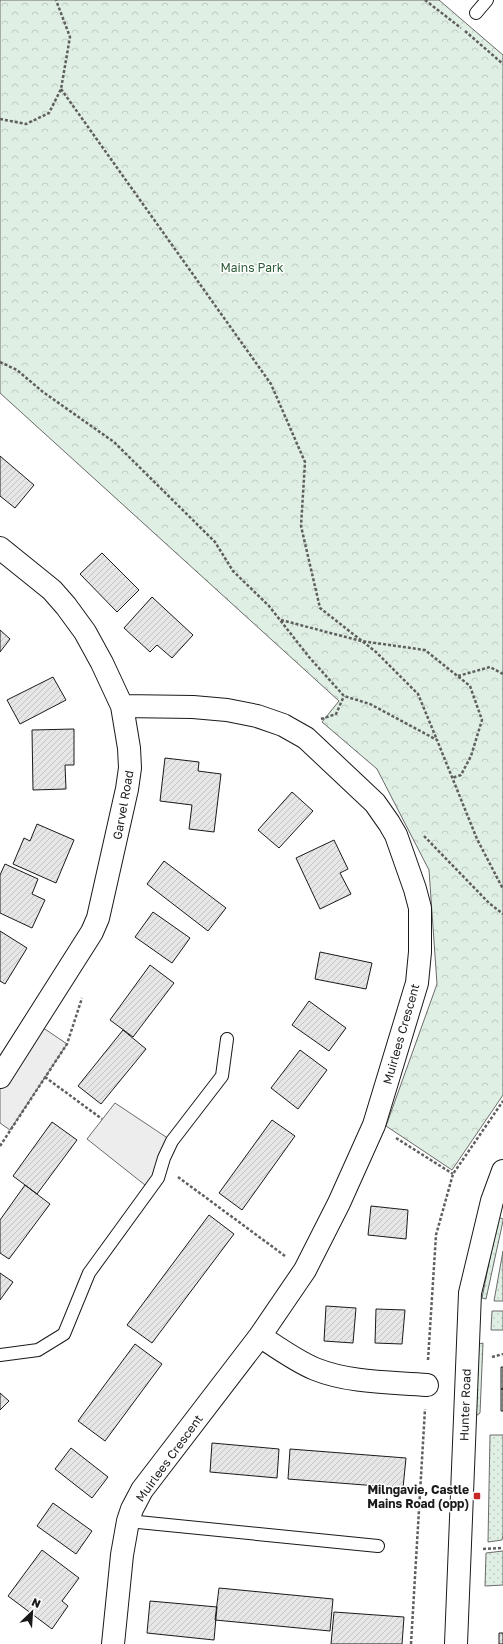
<svg xmlns="http://www.w3.org/2000/svg" width="503" height="1644" font-family="'Golos Text',sans-serif">
<style>
.grass{fill:url(#grass-dots);stroke:#6a6a6a}
.forest{fill:url(#forest-crowns);stroke:#6a6a6a}
.parking{fill:#ededed;stroke:#6a6a6a}
.building{fill:url(#building-hatch);stroke:#1a1a1a}
.lines{fill:none;stroke-linecap:round;stroke-linejoin:round}
.lane-casing{stroke:#1a1a1a;stroke-width:14}
.street-casing{stroke:#1a1a1a;stroke-width:24}
.secondary-casing{stroke:#1a1a1a;stroke-width:24}
.path{stroke:#5f5f5f;stroke-width:2.5;stroke-dasharray:3 2;stroke-linecap:butt}
.lane{stroke:#fff;stroke-width:12}
.street{stroke:#fff;stroke-width:22}
.secondary{stroke:#fff;stroke-width:22}
.poi-dot{fill:#c62828;stroke:#fff;stroke-width:1.5}
.labels{text-anchor:middle;dominant-baseline:central;stroke-width:3;stroke-linejoin:round;paint-order:stroke}
.park-label{font-size:12px;fill:#2b5a34;stroke:#fff}
.street-label{font-size:12px;fill:#1a1a1a;stroke:#fff}
.poi-label{font-size:12px;font-weight:bold;fill:#1a1a1a;stroke:#fff;text-anchor:end}
</style>
<defs>
<pattern id="grass-dots" width="8" height="8" patternUnits="userSpaceOnUse"><rect width="8" height="8" fill="#e0efe3"/><path d="M2 2h.1M6 6h.1" fill="none" stroke="#c0ccc2" stroke-width="1.8" stroke-linecap="round"/></pattern>
<pattern id="forest-crowns" width="20" height="18" patternUnits="userSpaceOnUse"><rect width="20" height="18" fill="#e0efe3"/><path d="M2 6a3 3 0 1 1 6 0M12 15a3 3 0 1 1 6 0" fill="none" stroke="#c0ccc2"/></pattern>
<pattern id="building-hatch" width="6" height="6" patternUnits="userSpaceOnUse"><rect width="6" height="6" fill="#e6e6e6"/><path d="M-1 1l2-2M0 6l6-6M5 7l2-2" fill="none" stroke="#c5c5c5"/></pattern>
</defs>
<rect width="100%" height="100%" fill="#fff"/>
<!-- grass -->
<path class="grass" d="M 498,1217 L 503,1219 L 503,1221 L 486,1299 L 482,1298 Z
M 503,1251 L 503,1301 L 494,1301 Z
M 492,1311 L 503,1311 L 503,1330 L 491,1330 Z
M 483,1343 L 480,1413 L 476,1416 L 479,1344 Z
M 490,1435 L 503,1435 L 503,1535 L 502,1540 L 488,1542 Z
M 503,1551 L 503,1585 L 485,1586 L 486,1553 Z"/>
<!-- forest -->
<path class="forest" d="M 0,0 L 439,0 L 503,55 L 503,1095 L 452,1170 L 386,1126 L 437,984 L 429,870 L 377,769 L 322,722 L 339,701 L 0,393 Z"/>
<!-- parking -->
<path class="parking" d="M 36,1023 L 67,1044 L 10,1130 L 0,1123 L 0,1077 Z
M 115,1103 L 172,1141 L 150,1189 L 87,1139 Z"/>
<!-- building -->
<path class="building" d="M 0,456 L 34,485 L 15,508 L 0,496 Z
M 102,553 L 139,590 L 117,612 L 80,574 Z
M 152,597 L 193,635 L 172,658 L 157,645 L 150,652 L 124,628 Z
M 0,630 L 10,639 L 0,652 Z
M 53,677 L 66,700 L 20,724 L 7,700 Z
M 74,729 L 74,765 L 65,765 L 66,789 L 33,790 L 32,730 Z
M 165,758 L 199,762 L 198,771 L 221,774 L 214,832 L 189,829 L 192,805 L 160,801 Z
M 292,792 L 313,811 L 279,848 L 258,830 Z
M 37,824 L 74,840 L 56,883 L 13,864 L 24,838 L 30,841 Z
M 334,840 L 348,869 L 340,873 L 351,894 L 320,909 L 296,858 Z
M 164,861 L 226,908 L 208,931 L 147,884 Z
M 5,864 L 38,879 L 32,894 L 45,900 L 32,928 L 0,913 L 0,875 Z
M 153,912 L 190,938 L 172,963 L 135,937 Z
M 0,931 L 27,948 L 5,984 L 0,981 Z
M 320,952 L 372,963 L 366,989 L 315,979 Z
M 150,965 L 174,983 L 133,1037 L 110,1020 Z
M 309,1001 L 346,1028 L 329,1051 L 292,1025 Z
M 123,1030 L 146,1049 L 101,1104 L 78,1086 Z
M 300,1050 L 327,1070 L 298,1109 L 271,1088 Z
M 272,1120 L 295,1136 L 242,1210 L 219,1193 Z
M 52,1122 L 77,1140 L 37,1194 L 13,1176 Z
M 25,1185 L 50,1204 L 9,1259 L 0,1253 L 0,1220 Z
M 371,1206 L 408,1210 L 406,1239 L 368,1235 Z
M 209,1215 L 234,1234 L 152,1343 L 127,1325 Z
M 0,1273 L 13,1282 L 0,1300 Z
M 326,1306 L 356,1308 L 353,1343 L 324,1341 Z
M 376,1309 L 405,1310 L 402,1344 L 375,1343 Z
M 135,1344 L 162,1364 L 105,1441 L 78,1421 Z
M 501,1367 L 503,1367 L 503,1389 L 501,1389 Z
M 501,1389 L 503,1389 L 503,1411 L 501,1411 Z
M 0,1393 L 9,1401 L 0,1410 Z
M 212,1443 L 279,1449 L 277,1478 L 210,1472 Z
M 71,1448 L 108,1477 L 92,1498 L 55,1469 Z
M 290,1449 L 406,1458 L 403,1488 L 288,1479 Z
M 53,1503 L 92,1531 L 76,1554 L 37,1526 Z
M 42,1550 L 79,1578 L 62,1601 L 68,1606 L 52,1629 L 8,1596 Z
M 219,1588 L 333,1599 L 330,1631 L 215,1620 Z
M 150,1601 L 217,1607 L 214,1640 L 147,1633 Z
M 334,1612 L 404,1617 L 402,1644 L 331,1644 Z
M 499,1633 L 503,1633 L 503,1644 L 499,1644 Z"/>
<g class="lines">
<!-- lane casing -->
<g class="lane-casing">
<path id="lane" d="M 476,13 L 487,0
M 0,1355 L 38,1350 L 64,1334 L 89,1273 L 158,1178 L 164,1158 L 172,1141 L 222,1076 L 227,1039
M 128,1521 L 378,1546"/>
</g>
<!-- street casing -->
<g class="street-casing">
<path id="street" d="M 0,548 L 52,590 L 66,606 L 85,632 L 102,663 L 122,706 L 129,748 L 130,768 L 127,789 L 98,918 L 92,932 L 0,1077
M 260,1336 C 278,1348 296,1361 315,1369 C 350,1383 390,1382 427,1385
M 113,1644 L 122,1555 L 128,1521 L 132,1509 L 142,1490 L 260,1336 L 305,1270 L 339,1203 L 374,1125 L 417,983 L 420,952 L 420,908 L 415,889 L 396,835 L 389,823 L 375,803 L 306,738 L 283,725 L 257,716 L 227,710 L 193,707 L 122,706"/>
</g>
<!-- secondary casing -->
<g class="secondary-casing">
<path id="secondary" d="M 456,1644 L 470,1293 L 492,1201 L 503,1171"/>
</g>
<!-- path -->
<path class="path" d="M 425,0 L 461,28
M 465,31 L 503,64
M 61,89 L 271,384 L 305,462 L 301,526 L 320,608 L 376,652 L 418,694 L 437,740
M 0,119 L 26,124 L 49,113 L 61,89 L 70,37 L 56,0
M 0,362 L 17,370 L 43,392 L 114,442 L 215,542 L 233,571 L 269,606 L 309,657 L 344,696 L 370,704 L 437,740 L 477,839 L 503,889
M 281,620 L 361,641 L 425,650 L 470,686 L 482,720 L 471,756 L 461,775 L 452,778
M 458,676 L 490,667 L 503,674
M 321,719 L 336,714 L 344,696
M 424,836 L 489,903 L 503,914
M 45,1077 L 102,1119
M 396,1138 L 453,1174
M 0,1146 L 67,1044 L 82,998
M 178,1177 L 285,1256
M 492,1357 L 503,1354
M 428,1360 L 436,1235 L 453,1174 L 503,1101
M 483,1549 L 503,1548
M 411,1644 L 425,1409"/>
<!-- lane -->
<use href="#lane" class="lane"/>
<!-- street -->
<use href="#street" class="street"/>
<!-- secondary -->
<use href="#secondary" class="secondary"/>
</g>
<!-- markers -->
<rect class="poi-dot" x="473" y="1492" width="8" height="8" rx="2"/>
<g class="labels">
<!-- park labels -->
<g class="park-label">
<text x="252" y="267">Mains Park</text>
</g>
<!-- street labels -->
<g class="street-label">
<text transform="translate(123 805) rotate(-80)">Garvel Road</text>
<text transform="translate(401 1034) rotate(-74)">Muirlees Crescent</text>
<text transform="translate(465 1405) rotate(-88)">Hunter Road</text>
<text transform="translate(169 1458) rotate(-54)">Muirlees Crescent</text>
</g>
<!-- poi labels -->
<g class="poi-label">
<text x="469" y="1489">Milngavie, Castle<tspan x="469" dy="14">Mains Road (opp)</tspan></text>
</g>
</g>
<!-- north arrow -->
<g transform="translate(32 1612) rotate(25)" stroke="#ffffff" stroke-width="3" paint-order="stroke">
<path d="M0-3L7 15L0 10L-7 15Z" fill="#1a1a1a"/>
<text y="-6" font-size="11" font-weight="bold" text-anchor="middle" fill="#1a1a1a">N</text>
</g>
</svg>
